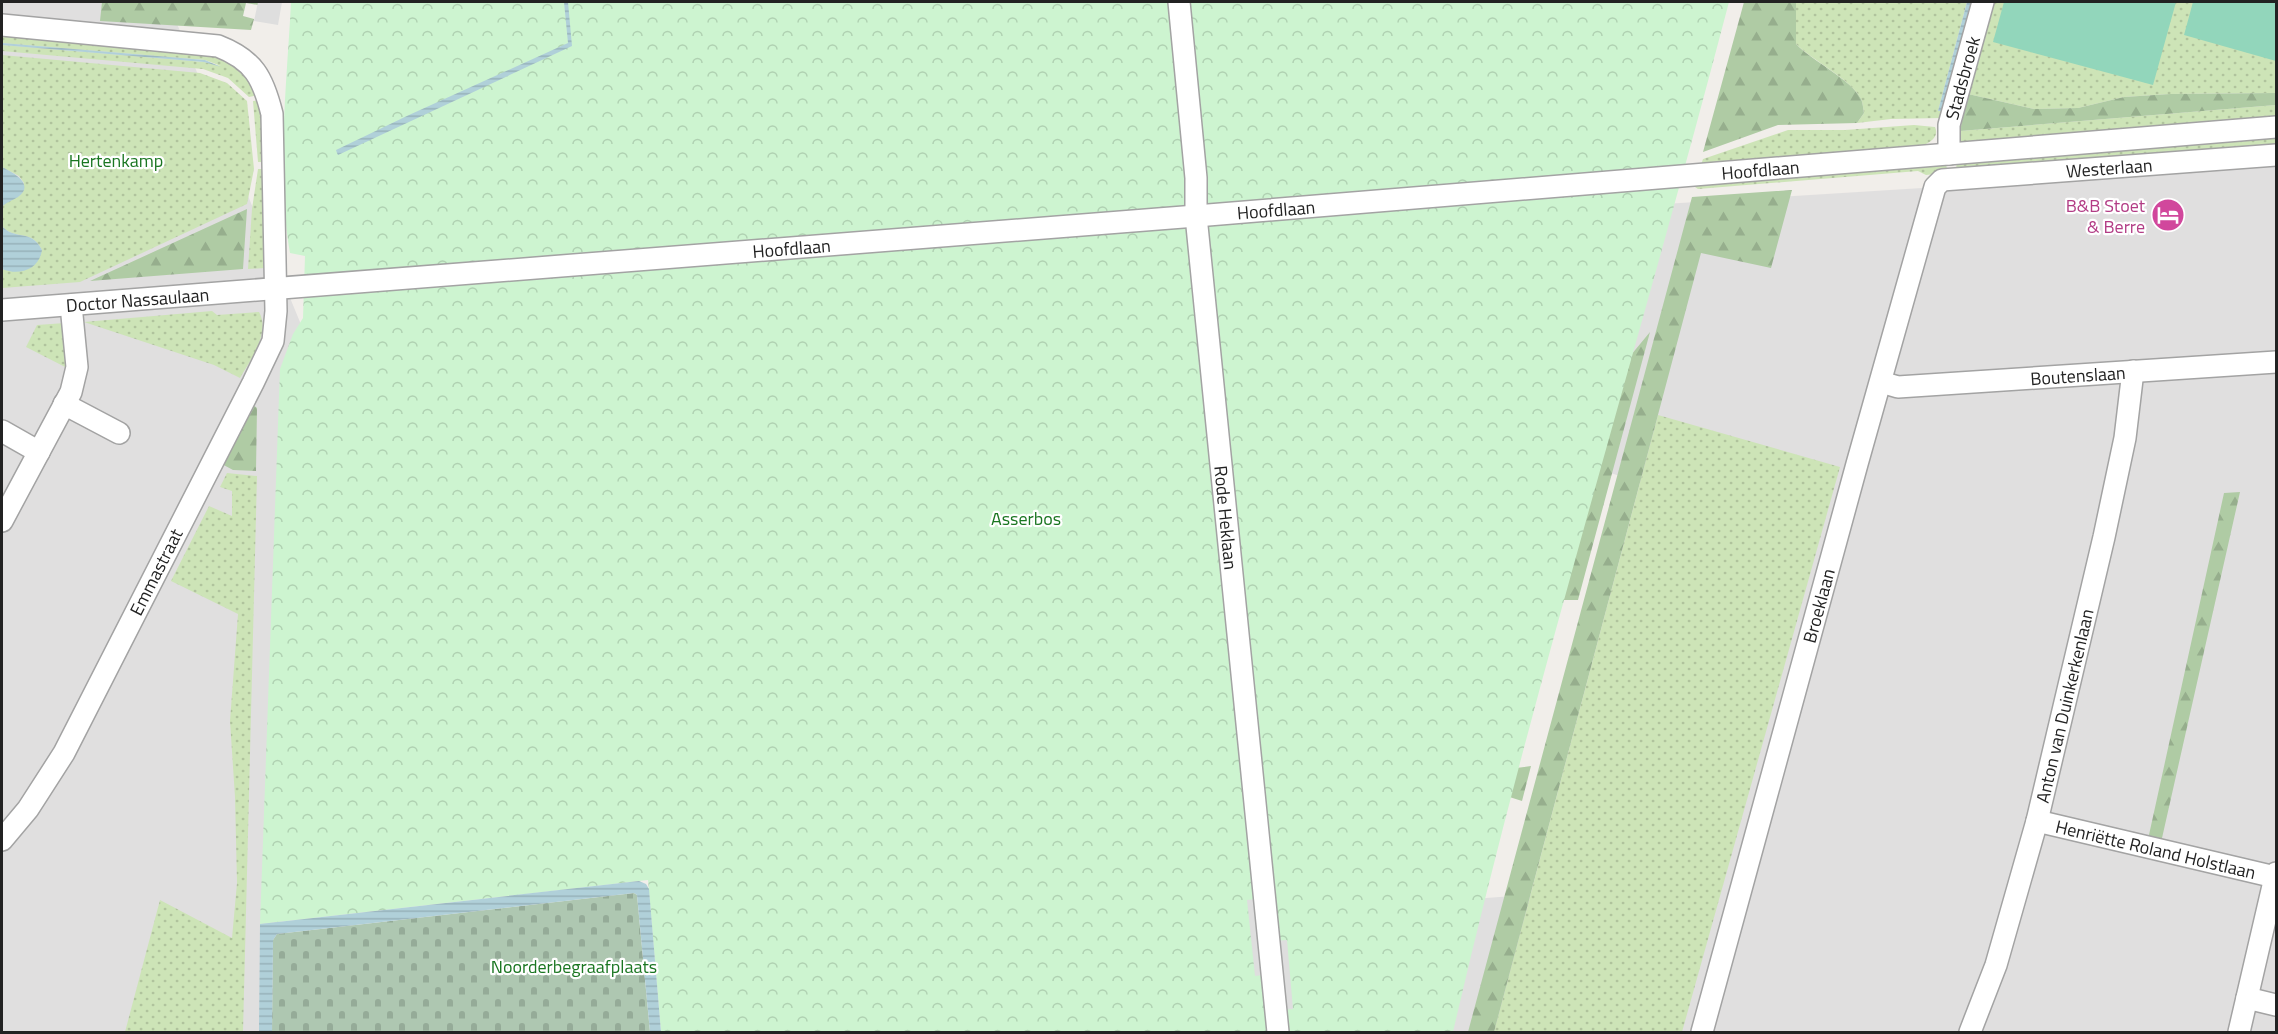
<svg xmlns="http://www.w3.org/2000/svg" width="2278" height="1034" font-family="'Titillium Web',sans-serif">
<style>
.residential{fill:#e0dfdf}
.grass{fill:url(#grass-dots)}
.forest{fill:url(#forest-firs)}
.cemetery{fill:url(#cemetery-stones)}
.park{fill:url(#park-crowns)}
.pitch{fill:#92d6bb}
.parking{fill:#dedede}
.water{fill:url(#water-rules)}
.lines{fill:none;stroke-linecap:round;stroke-linejoin:round}
.minor-casing{stroke:#a3a3a3;stroke-width:24}
.minor{stroke:#fff;stroke-width:21}
.labels{text-anchor:middle;dominant-baseline:central;stroke-width:4.5;stroke-linejoin:round;paint-order:stroke}
.street-label{font-size:18px;fill:#222;stroke:#fff}
.park-label{font-size:18px;fill:#1a7621;stroke:#fff}
.hotel-label{font-size:18px;fill:#b23c85;stroke:#fff;text-anchor:end}
</style>
<defs>
<pattern id="grass-dots" width="8" height="8" patternUnits="userSpaceOnUse" patternTransform="scale(1.5)"><rect width="8" height="8" fill="#cde4b7"/><path d="M2 2h.1M6 6h.1" fill="none" stroke="#b0c39d" stroke-width="1.8" stroke-linecap="round"/></pattern>
<pattern id="forest-firs" width="22" height="20" patternUnits="userSpaceOnUse" patternTransform="scale(1.5)"><rect width="22" height="20" fill="#afcba4"/><path d="M5 1l3.5 6h-7zM16 11l3.5 6h-7z" fill="#96ae8d"/></pattern>
<pattern id="cemetery-stones" width="16" height="16" patternUnits="userSpaceOnUse" patternTransform="scale(1.5)"><rect width="16" height="16" fill="#aec7b1"/><path d="M2 7V4a2 2 0 0 1 4 0v3zM10 15v-3a2 2 0 0 1 4 0v3z" fill="#95ab98"/></pattern>
<pattern id="park-crowns" width="20" height="18" patternUnits="userSpaceOnUse" patternTransform="scale(1.5)"><rect width="20" height="18" fill="#cdf4d0"/><path d="M2 6a3 3 0 1 1 6 0M12 15a3 3 0 1 1 6 0" fill="none" stroke="#b0d1b2"/></pattern>
<pattern id="water-rules" width="6" height="5" patternUnits="userSpaceOnUse" patternTransform="scale(1.5)"><rect width="6" height="5" fill="#b0d0d9"/><path d="M0 2.5h6" fill="none" stroke="#97b2ba"/></pattern>
</defs>
<rect width="100%" height="100%" fill="#f1eeea"/>
<!-- residential -->
<path class="residential" d="M 2,2 L 168,2 L 314,356 L 273,1032 L 2,1032 Z
M 2276,166 L 2276,1032 L 942,1032 L 940,939 L 1685,883 L 1783,524 L 1583,465 L 1648,205 Z"/>
<!-- grass -->
<path class="grass" d="M 1796,2 L 1967,2 L 1938,111 L 1941,111 L 1971,2 L 1978,2 L 1942,118 L 1891,119 L 1857,123 L 1864,113 C 1863,109 1863,103 1861,99 C 1852,80 1812,60 1796,44 Z
M 1988,2 L 2276,2 L 2276,93 L 2170,94 L 2124,97 L 2078,108 L 2034,109 L 1968,94 L 1960,131 L 2276,105 L 2276,118 L 1962,143 L 1957,141 L 1953,127 Z
M 2,32 L 219,54 L 245,74 L 259,95 L 249,97 L 228,78 L 203,69 L 2,51 L 2,45 L 204,62 L 221,66 L 205,60 L 2,43 Z
M 2,55 L 200,73 L 227,83 L 247,101 L 254,169 L 247,204 L 80,282 L 2,288 L 2,269 L 5,270 L 42,250 C 31,228 15,241 2,226 L 2,207 L 5,203 L 19,196 L 24,183 L 19,176 L 2,167 Z
M 261,100 L 265,162 L 258,162 L 253,101 Z
M 1914,125 L 1935,127 C 1940,138 1928,144 1918,147 L 1701,165 L 1703,159 L 1788,130 L 1845,130 Z
M 2276,136 L 2276,150 L 1956,169 L 1957,162 Z
M 1946,164 L 1947,169 L 1944,173 L 1926,175 L 1918,171 L 1698,189 L 1695,187 L 1695,184 Z
M 258,169 L 265,169 L 265,268 L 248,269 L 252,209 Z
M 212,311 L 217,315 L 259,312 C 271,332 250,361 240,378 L 214,365 L 84,322 Z
M 65,323 L 69,369 L 26,347 L 37,325 Z
M 1658,415 L 1840,467 L 1682,1032 L 1494,1032 Z
M 227,473 L 257,476 L 243,1032 L 125,1032 L 160,900 L 232,938 L 237,883 L 235,797 L 230,721 L 238,614 L 171,581 L 209,506 L 232,516 L 232,491 L 220,487 Z"/>
<!-- forest -->
<path class="forest" d="M 102,2 L 258,2 L 258,5 L 246,3 L 243,16 L 254,19 L 251,30 L 100,21 Z
M 1744,2 L 1796,2 L 1796,44 C 1812,61 1852,80 1861,99 C 1863,103 1863,109 1864,113 L 1857,123 L 1778,125 L 1703,152 Z
M 2276,93 L 2276,105 L 1960,131 L 1968,94 L 2034,109 L 2078,108 L 2124,97 L 2170,94 Z
M 1792,190 L 1771,268 L 1701,253 L 1494,1032 L 1468,1032 L 1692,197 Z
M 247,209 L 243,269 L 90,281 Z
M 1650,332 L 1578,600 L 1552,600 L 1515,495 Z
M 252,404 L 257,408 L 256,471 L 233,470 L 220,463 Z
M 2240,492 L 2160,847 L 2147,844 L 2224,493 Z
M 1531,766 L 1522,801 L 1447,777 Z"/>
<!-- cemetery -->
<path class="cemetery" d="M 634,893 L 637,895 L 650,1032 L 272,1032 L 273,940 L 277,934 Z"/>
<!-- park -->
<path class="park" d="M 291,2 L 1729,2 C 1639,346 1533,686 1453,1032 L 661,1032 L 648,880 L 260,924 L 280,369 L 293,334 L 303,318 L 305,256 L 290,253 C 276,173 287,83 291,2 Z"/>
<!-- pitch -->
<path class="pitch" d="M 2004,2 L 2176,2 L 2153,85 L 1993,42 Z
M 2193,2 L 2276,2 L 2276,61 L 2184,35 Z"/>
<!-- parking -->
<path class="parking" d="M 258,2 L 282,2 L 278,25 L 254,21 Z
M 1256,899 L 1263,975 L 1255,976 L 1247,900 Z
M 1287,940 L 1293,1009 L 1281,1010 L 1275,941 Z"/>
<!-- water -->
<path class="water" d="M 564,2 L 568,2 L 572,46 L 338,155 L 337,153 L 336,150 L 409,115 L 568,43 Z
M 1967,2 L 1971,2 L 1941,111 L 1938,111 Z
M 2,43 L 205,60 L 221,67 L 204,62 L 2,45 Z
M 2,167 C 12,172 36,184 18,197 C 12,201 6,202 2,207 Z
M 2,226 C 15,241 31,228 42,250 C 39,270 19,276 2,269 Z
M 639,881 L 646,884 L 649,889 L 661,1032 L 650,1032 L 637,895 L 634,893 L 277,934 L 273,940 L 272,1032 L 259,1032 L 260,924 Z"/>
<g class="lines">
<!-- minor casing -->
<g class="minor-casing">
<g id="minor">
<path id="s1" d="M 1179,2 L 1196,178 L 1196,216 L 1278,1032"/>
<path d="M 2,25 L 218,46 C 254,60 263,78 272,114 L 276,311 L 273,341 L 253,383 L 64,753 L 28,809 L 2,840"/>
<path id="s2" d="M 1949,154 L 1949,125 L 1983,2"/>
<path id="s3" d="M 2,310 L 1196,216 L 2276,127"/>
<path id="s4" d="M 1881,382 L 1898,387 L 2276,362"/>
<path d="M 64,404 L 119,433"/>
<path d="M 2,431 L 39,452"/>
<path d="M 2,521 L 71,392 L 77,367 L 71,305"/>
<path id="s5" d="M 2037,821 L 2275,877"/>
<path d="M 2247,998 L 2276,1005"/>
<path id="s6" d="M 1702,1032 L 1857,464 L 1935,187 L 1942,180 L 2276,155"/>
<path id="s7" d="M 1970,1032 L 1996,965 L 2037,821 L 2104,537 L 2125,438 L 2133,371"/>
<path d="M 2239,1032 L 2276,873"/>
</g>
</g>
<!-- minor -->
<use href="#minor" class="minor"/>
</g>
<!-- icons -->
<defs>
<g id="hotel-disc" transform="scale(1.725)"><circle r="9.5" fill="#d1479c" stroke="#fff"/><path d="M-6-4.5h1.5V1H6V5H4.5V3h-9V5H-6ZM-4 0a1.8 1.8 0 1 1 3.6 0ZM.5 0V-2.5h3Q6-2.5 6 0Z" fill="#fff"/></g>
</defs>
<g fill-rule="evenodd">
<use href="#hotel-disc" x="2168" y="215"/>
</g>
<g class="labels">
<!-- street labels -->
<g class="street-label">
<text stroke="none"><textPath href="#s2" startOffset="78">Stadsbroek</textPath></text>
<text stroke="none"><textPath href="#s6" startOffset="1054">Westerlaan</textPath></text>
<text stroke="none"><textPath href="#s3" startOffset="1764">Hoofdlaan</textPath></text>
<text stroke="none"><textPath href="#s3" startOffset="1278">Hoofdlaan</textPath></text>
<text stroke="none"><textPath href="#s3" startOffset="792">Hoofdlaan</textPath></text>
<text stroke="none"><textPath href="#s3" startOffset="136">Doctor Nassaulaan</textPath></text>
<text stroke="none"><textPath href="#s4" startOffset="198">Boutenslaan</textPath></text>
<text stroke="none"><textPath href="#s1" startOffset="518">Rode Heklaan</textPath></text>
<text transform="translate(156 572) rotate(-63)">Emmastraat</text>
<text stroke="none"><textPath href="#s6" startOffset="442">Broeklaan</textPath></text>
<text stroke="none"><textPath href="#s7" startOffset="340">Anton van Duinkerkenlaan</textPath></text>
<text stroke="none"><textPath href="#s5" startOffset="122">Henriëtte Roland Holstlaan</textPath></text>
</g>
<!-- park labels -->
<g class="park-label">
<text x="116" y="160">Hertenkamp</text>
<text x="1026" y="518">Asserbos</text>
<text x="574" y="966">Noorderbegraafplaats</text>
</g>
<!-- hotel labels -->
<g class="hotel-label">
<text x="2145" y="205">B&amp;B Stoet<tspan x="2145" dy="21">&amp; Berre</tspan></text>
</g>
</g>
<!-- border -->
<rect width="2278" height="1034" fill="none" stroke="#222222" stroke-width="6"/>
</svg>
